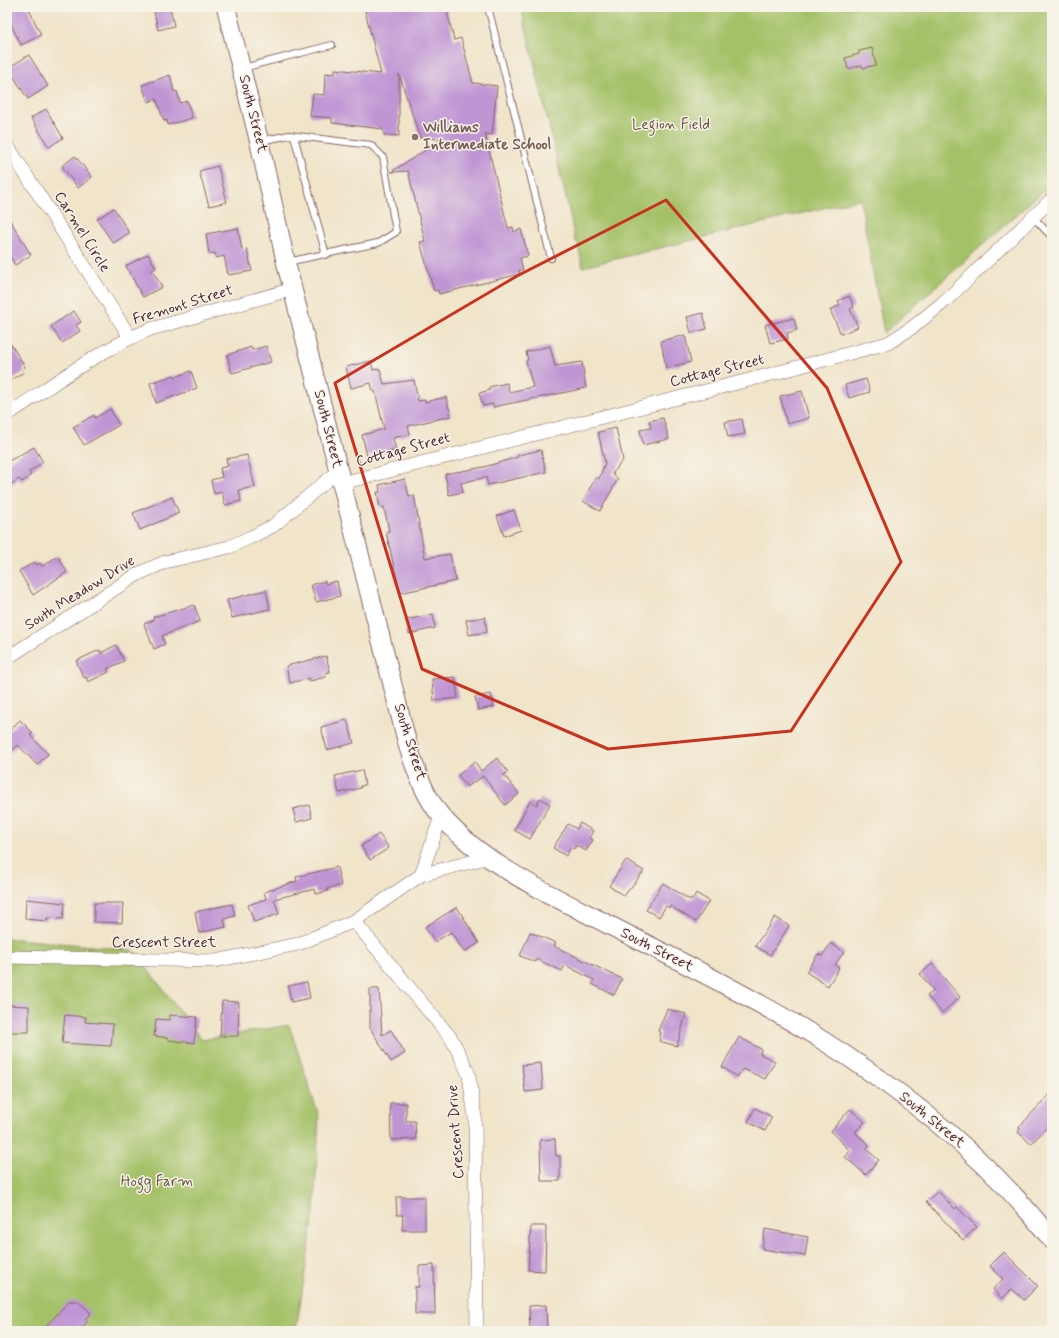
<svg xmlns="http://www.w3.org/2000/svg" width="1059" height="1338" font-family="Mynerve,sans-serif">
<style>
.green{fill:#a4c168;stroke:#77704a}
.building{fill:#bf95d4}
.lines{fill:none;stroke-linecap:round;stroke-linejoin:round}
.lane-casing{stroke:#846462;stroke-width:8}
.street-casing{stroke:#846462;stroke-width:14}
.secondary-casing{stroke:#846462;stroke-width:20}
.lane{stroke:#fff;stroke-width:6}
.street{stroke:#fff;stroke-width:13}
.secondary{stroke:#fff;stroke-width:18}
.marked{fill:none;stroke:#c8321e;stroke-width:3;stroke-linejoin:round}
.education-dot{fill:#8d6e63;stroke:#f7f3e8;stroke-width:1.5}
.labels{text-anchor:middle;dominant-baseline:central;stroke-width:3;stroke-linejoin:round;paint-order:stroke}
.street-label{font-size:15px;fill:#4a1f2b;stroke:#f7f3e8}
.park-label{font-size:15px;fill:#65503d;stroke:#f7f3e8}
.education-label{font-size:15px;font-weight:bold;fill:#785e54;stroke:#f7f3e8;text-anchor:start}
</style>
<rect width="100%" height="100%" fill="#f7f3e8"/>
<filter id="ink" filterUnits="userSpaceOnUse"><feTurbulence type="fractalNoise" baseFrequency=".025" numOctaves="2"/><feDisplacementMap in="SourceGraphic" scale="8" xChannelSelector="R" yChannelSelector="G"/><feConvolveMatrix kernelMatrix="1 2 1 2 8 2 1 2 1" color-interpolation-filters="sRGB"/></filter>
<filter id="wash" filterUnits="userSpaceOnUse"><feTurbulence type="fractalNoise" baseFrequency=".012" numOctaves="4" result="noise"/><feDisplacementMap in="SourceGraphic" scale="16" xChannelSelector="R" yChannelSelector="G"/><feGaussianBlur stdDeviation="0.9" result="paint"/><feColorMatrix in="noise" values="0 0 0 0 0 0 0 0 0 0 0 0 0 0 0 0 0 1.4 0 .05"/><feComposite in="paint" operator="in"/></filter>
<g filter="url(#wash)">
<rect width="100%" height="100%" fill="#f0e4c9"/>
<!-- green -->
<path class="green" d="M 521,7 L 1052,7 L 1052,183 L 884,333 L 860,199 L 583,267 L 577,241 L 575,241 L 570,215 Z
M 7,938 L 133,950 L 202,1040 L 289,1025 L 319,1117 L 314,1214 L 296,1331 L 7,1331 Z"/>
<g id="blocks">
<!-- building -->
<path class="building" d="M 7,7 L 28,7 L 41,35 L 21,45 L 7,16 Z
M 153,7 L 170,7 L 174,26 L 158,30 Z
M 364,7 L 446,7 L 454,40 L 461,38 L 473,83 L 497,86 L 492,135 L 485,134 L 508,228 L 513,227 L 514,232 L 521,229 L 528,256 L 520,258 L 523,270 L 519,270 L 520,274 L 439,294 L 438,290 L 434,291 L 420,242 L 425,241 L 408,171 L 391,172 L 443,139 L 420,138 L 399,74 L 399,136 L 384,135 L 383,129 L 332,123 L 332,118 L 310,116 L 313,94 L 324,95 L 325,73 L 335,74 L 335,69 L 381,74 Z
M 872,48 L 876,65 L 863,68 L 862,65 L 848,69 L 845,58 L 859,54 L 859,51 Z
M 29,55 L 48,86 L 28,99 L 8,68 Z
M 170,75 L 174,92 L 177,91 L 180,103 L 187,101 L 192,118 L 168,125 L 167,120 L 164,121 L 156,99 L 148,102 L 142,85 Z
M 46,109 L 63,138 L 49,147 L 31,118 Z
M 75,156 L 92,177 L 78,188 L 62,166 Z
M 218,166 L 227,202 L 209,206 L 199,171 Z
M 114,208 L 129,233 L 113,243 L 97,219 Z
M 7,215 L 31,255 L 15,265 L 7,251 Z
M 238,228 L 242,250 L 247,249 L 252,271 L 228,275 L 224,256 L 216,258 L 215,253 L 209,254 L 206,234 Z
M 148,254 L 156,268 L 152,270 L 162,287 L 143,297 L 126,266 Z
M 849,296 L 854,307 L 850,309 L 858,327 L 841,334 L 830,310 L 840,305 L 838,301 Z
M 74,311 L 81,322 L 76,325 L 80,331 L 62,343 L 51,326 Z
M 703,313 L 707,329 L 691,333 L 687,317 Z
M 794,318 L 797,330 L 787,333 L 788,339 L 770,343 L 765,325 Z
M 685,335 L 691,362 L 666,368 L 661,341 Z
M 7,338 L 25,367 L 23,369 L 24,372 L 7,382 Z
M 266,346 L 271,362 L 232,373 L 227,355 L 251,347 L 252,350 Z
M 550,346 L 555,366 L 582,362 L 586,388 L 493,407 L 493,404 L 483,406 L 479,393 L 490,390 L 489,387 L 507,383 L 509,392 L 533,387 L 526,361 L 528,360 L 526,352 Z
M 371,361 L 373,370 L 380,369 L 384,384 L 414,380 L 418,401 L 425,400 L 425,402 L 446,397 L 451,416 L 408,426 L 410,434 L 393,438 L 396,450 L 367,456 L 362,435 L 384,429 L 375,391 L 373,391 L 371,383 L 351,388 L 346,367 Z
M 191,371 L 197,388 L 156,403 L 150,383 L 174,375 L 175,377 Z
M 866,379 L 870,392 L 849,398 L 845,385 Z
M 802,391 L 809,418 L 787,424 L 780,396 Z
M 110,409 L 119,425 L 84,445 L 73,427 L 94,415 L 95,418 Z
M 663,418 L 669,439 L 643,445 L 640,430 L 651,428 L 649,421 Z
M 742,419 L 745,434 L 728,437 L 725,422 Z
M 616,428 L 623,460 L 612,474 L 618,479 L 600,511 L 583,501 L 596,477 L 599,479 L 605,463 L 598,432 Z
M 34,447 L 43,462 L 29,472 L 31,475 L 22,482 L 19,479 L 7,487 L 7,462 Z
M 541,450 L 546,472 L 488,485 L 486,477 L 461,483 L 463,492 L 449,495 L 445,474 L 484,467 L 518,457 L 518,455 Z
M 247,455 L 255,487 L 239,490 L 241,501 L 225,505 L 222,492 L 214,494 L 211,480 L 222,477 L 220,468 L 228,466 L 226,459 Z
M 405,479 L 409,496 L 414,495 L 425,558 L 450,554 L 456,581 L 400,593 L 386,532 L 389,531 L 384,507 L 380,508 L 377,492 L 380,492 L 379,485 Z
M 172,497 L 179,513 L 140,530 L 133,513 Z
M 514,510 L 521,530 L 504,536 L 497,516 Z
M 58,556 L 67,572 L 33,595 L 19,571 L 35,562 L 37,565 L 40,563 L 42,566 Z
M 325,581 L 325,584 L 337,581 L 340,596 L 316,602 L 311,585 Z
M 266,590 L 270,609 L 232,618 L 227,600 Z
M 194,605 L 200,621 L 162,636 L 165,644 L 154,649 L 144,624 L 154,620 L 153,617 Z
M 433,614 L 435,628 L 409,634 L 406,620 Z
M 485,617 L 487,632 L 469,635 L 466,620 Z
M 116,645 L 124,661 L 107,669 L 109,672 L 88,682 L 86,677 L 84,678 L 76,661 L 93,653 L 100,650 L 101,653 Z
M 326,656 L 330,672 L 325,673 L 326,677 L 310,681 L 310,678 L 290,683 L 286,666 Z
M 455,677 L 458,698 L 434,701 L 432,679 Z
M 491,694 L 494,707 L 478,710 L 475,697 Z
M 20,720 L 33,733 L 30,735 L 48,754 L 37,765 L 18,745 L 7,755 L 7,733 Z
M 347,720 L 354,743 L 327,750 L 321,727 Z
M 497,758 L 508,772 L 504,775 L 519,794 L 505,805 L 483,776 L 467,787 L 458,775 L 475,762 L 481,771 Z
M 362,770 L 365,785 L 360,786 L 361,788 L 339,793 L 335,776 Z
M 540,798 L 550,804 L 530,839 L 514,830 L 530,801 L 537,805 Z
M 309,805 L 312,818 L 296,822 L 293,809 Z
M 580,823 L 593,831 L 589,838 L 593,840 L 586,851 L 576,845 L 574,849 L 571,847 L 566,856 L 553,848 L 568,824 L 577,829 Z
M 379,834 L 389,848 L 370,860 L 361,846 Z
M 626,860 L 644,871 L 624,896 L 609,886 Z
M 337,867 L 341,885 L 327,889 L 328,891 L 316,894 L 315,889 L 274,899 L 279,914 L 254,922 L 248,905 L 266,899 L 264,892 L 297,881 L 296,877 Z
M 663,883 L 690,900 L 691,898 L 693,899 L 696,893 L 709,901 L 696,922 L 670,906 L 669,908 L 666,906 L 659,917 L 646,910 Z
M 26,899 L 65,903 L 63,919 L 47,918 L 47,921 L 25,919 Z
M 94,903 L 123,903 L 122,923 L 94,922 Z
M 232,904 L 235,916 L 224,919 L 226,927 L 199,933 L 195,912 Z
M 457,907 L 479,943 L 464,952 L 451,932 L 435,942 L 425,927 Z
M 775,917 L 789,926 L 770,955 L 755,946 Z
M 530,932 L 556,943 L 554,946 L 622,979 L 614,995 L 592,984 L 594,980 L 565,965 L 562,971 L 536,959 L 535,962 L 520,956 Z
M 831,943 L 844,952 L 835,965 L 839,968 L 828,986 L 806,972 L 818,954 L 822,956 Z
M 932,964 L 960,997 L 942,1013 L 927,996 L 934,991 L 920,974 Z
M 307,982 L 310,998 L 291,1002 L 288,986 Z
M 370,989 L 379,989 L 382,1035 L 391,1030 L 405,1053 L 391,1062 L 370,1028 Z
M 222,1001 L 239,1002 L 238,1036 L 220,1036 Z
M 7,1005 L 29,1006 L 29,1032 L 7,1032 Z
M 667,1009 L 686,1014 L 677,1046 L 659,1041 L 661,1032 L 658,1031 Z
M 65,1015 L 86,1017 L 85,1022 L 113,1024 L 111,1046 L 62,1043 Z
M 170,1015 L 197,1017 L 194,1043 L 168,1040 L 169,1038 L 154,1036 L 156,1019 L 170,1020 Z
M 739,1037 L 761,1049 L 760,1054 L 775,1061 L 765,1079 L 743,1069 L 737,1077 L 722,1067 Z
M 541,1063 L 543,1090 L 525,1092 L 522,1065 Z
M 1052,1092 L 1052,1122 L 1031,1144 L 1018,1132 L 1020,1129 L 1019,1127 Z
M 390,1103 L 406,1103 L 406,1121 L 415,1121 L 416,1139 L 391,1140 Z
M 755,1108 L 772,1117 L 765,1131 L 748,1122 Z
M 850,1109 L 865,1122 L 855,1132 L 869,1145 L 866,1149 L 879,1160 L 866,1175 L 845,1157 L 850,1151 L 831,1131 Z
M 555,1139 L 556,1156 L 560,1156 L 560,1181 L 541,1181 L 540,1140 Z
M 938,1191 L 955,1209 L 957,1207 L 977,1227 L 963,1240 L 926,1202 Z
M 396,1197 L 425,1197 L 425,1230 L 402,1230 L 403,1215 L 397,1215 Z
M 531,1226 L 546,1226 L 545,1271 L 528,1270 Z
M 765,1229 L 808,1237 L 805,1256 L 762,1249 Z
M 1004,1252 L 1038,1286 L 1024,1300 L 1012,1289 L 1002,1299 L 993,1289 L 1003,1279 L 990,1266 Z
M 434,1265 L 435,1314 L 415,1314 L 415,1287 L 419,1287 L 419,1266 Z
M 69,1301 L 78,1301 L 91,1313 L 85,1319 L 88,1321 L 78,1331 L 53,1331 L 47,1325 Z
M 546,1305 L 547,1331 L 530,1331 L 529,1306 Z"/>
</g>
</g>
<g filter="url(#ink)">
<use href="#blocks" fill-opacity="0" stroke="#846462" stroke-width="1"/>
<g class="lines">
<!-- lane casing -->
<g class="lane-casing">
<path id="lane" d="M 488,7 L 551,258
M 243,68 L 332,45
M 294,136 L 326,255
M 261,141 L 289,135 L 371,145 L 383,157 L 396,232 L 378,243 L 287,262
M 1033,217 L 1052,237"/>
</g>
<!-- street casing -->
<g class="street-casing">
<path id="street" d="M 7,145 L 130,337
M 7,415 C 54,384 99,350 151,329 L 293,289
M 342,483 L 749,380 L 888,343 L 913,327 L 945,301 L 1052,199
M 7,658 L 138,574 L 165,562 L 229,547 L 251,537 L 273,526 L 338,471
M 421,875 L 441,816
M 354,921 L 451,1038 L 460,1055 L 469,1075 L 475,1118 L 477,1331
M 7,957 L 215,961 L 298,944 L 354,921 L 421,875 L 489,857"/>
</g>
<!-- secondary casing -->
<g class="secondary-casing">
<path id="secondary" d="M 226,7 L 259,141 L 286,263 L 408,746 C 416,771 425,797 442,817 C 484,865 553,896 609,925 C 678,960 747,995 814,1035 C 903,1090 987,1157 1052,1240"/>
</g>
<!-- lane -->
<use href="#lane" class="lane"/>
<!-- street -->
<use href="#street" class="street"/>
<!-- secondary -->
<use href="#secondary" class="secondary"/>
</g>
</g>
<!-- marked area -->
<path class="marked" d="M 666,200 L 827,388 L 901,562 L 791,731 L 608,749 L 422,669 L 335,383 L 517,276 Z"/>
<!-- markers -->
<circle class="education-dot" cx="415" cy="137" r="4"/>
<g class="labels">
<!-- street labels -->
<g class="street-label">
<text transform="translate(253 114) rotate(76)">South Street</text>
<text transform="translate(82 232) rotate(58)">Carmel Circle</text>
<text transform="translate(183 305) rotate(-17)">Fremont Street</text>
<text transform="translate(717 371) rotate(-14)">Cottage Street</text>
<text transform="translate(328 429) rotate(76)">South Street</text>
<text transform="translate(403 450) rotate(-15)">Cottage Street</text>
<text transform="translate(80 593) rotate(-32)">South Meadow Drive</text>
<text transform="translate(410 742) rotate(73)">South Street</text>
<text x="164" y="943">Crescent Street</text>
<text transform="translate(657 950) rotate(27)">South Street</text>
<text transform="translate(932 1120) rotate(39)">South Street</text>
<text transform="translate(456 1132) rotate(-94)">Crescent Drive</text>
</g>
<!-- park labels -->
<g class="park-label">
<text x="671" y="125">Legion Field</text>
<text x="157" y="1182">Hogg Farm</text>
</g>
<!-- education labels -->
<g class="education-label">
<text x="423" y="128">Williams<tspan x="423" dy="17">Intermediate School</tspan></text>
</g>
</g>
<!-- margin -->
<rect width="1059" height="1338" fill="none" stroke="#f7f3e8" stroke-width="24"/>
</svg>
